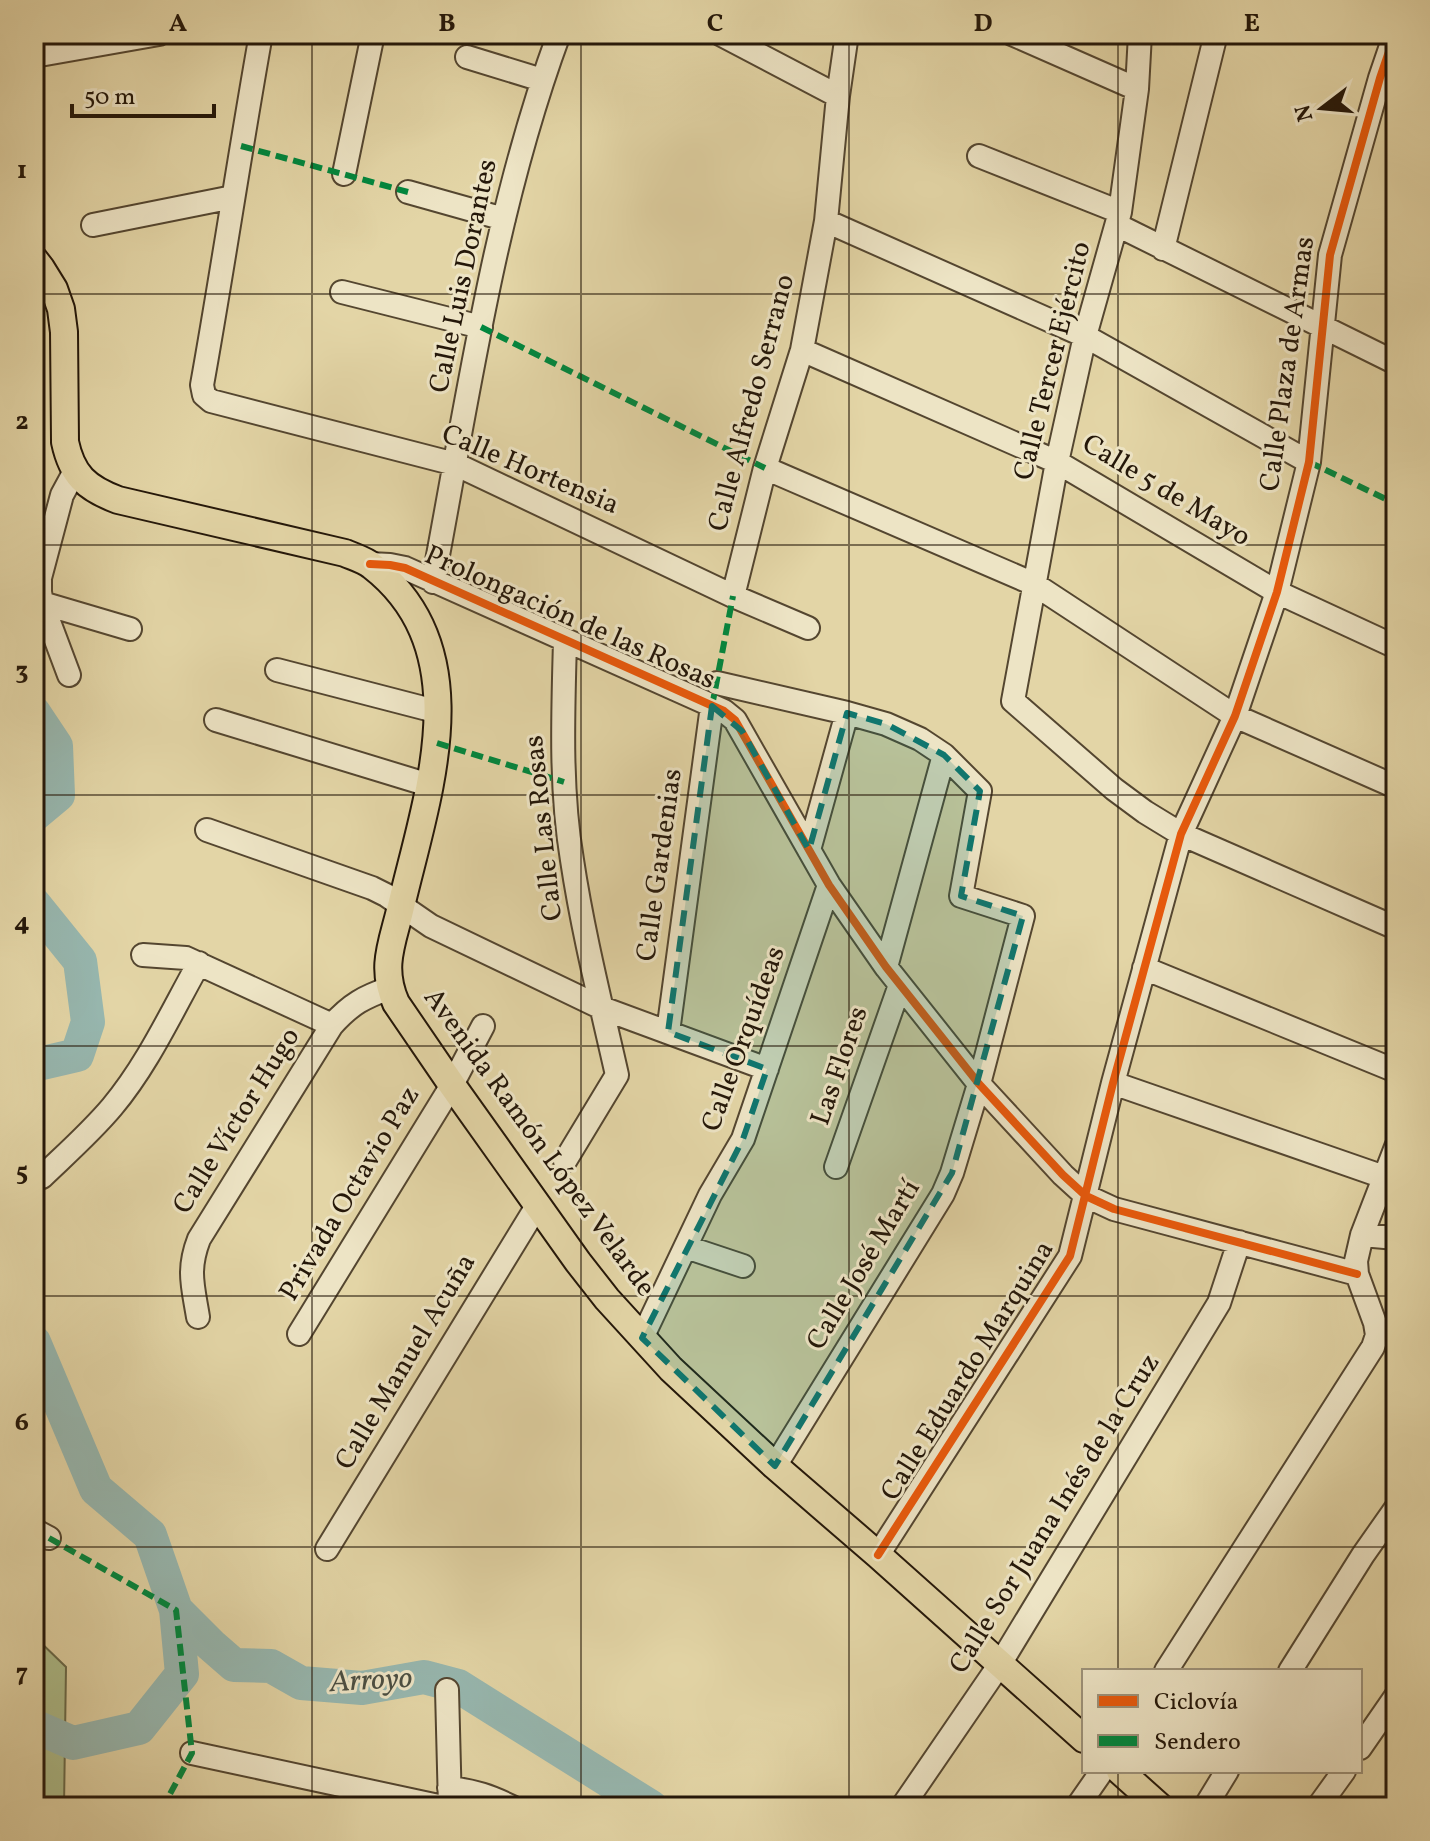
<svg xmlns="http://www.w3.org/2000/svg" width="1430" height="1841" font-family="Vollkorn,serif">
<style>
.green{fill:#aebe8b;stroke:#696a4a;stroke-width:2}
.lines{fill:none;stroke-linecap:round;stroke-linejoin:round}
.river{stroke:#97b7af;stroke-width:34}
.minor-casing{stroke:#544630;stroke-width:26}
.major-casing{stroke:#241709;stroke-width:30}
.minor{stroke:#ede4c5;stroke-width:22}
.major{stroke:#e3d5a6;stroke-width:26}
.quiet{stroke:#00873e;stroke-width:6;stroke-dasharray:12 6;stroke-linecap:butt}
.cycleway-casing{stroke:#ede4c5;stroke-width:13}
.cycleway{stroke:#e8590c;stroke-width:8}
.marked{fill:#0f766e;fill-opacity:0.2;stroke:#0f766e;stroke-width:6;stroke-dasharray:16 10;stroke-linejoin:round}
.grid{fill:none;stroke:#241709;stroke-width:2;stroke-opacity:0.55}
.labels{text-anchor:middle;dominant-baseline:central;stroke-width:6;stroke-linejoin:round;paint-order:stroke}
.street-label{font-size:28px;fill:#241709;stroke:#ede4c5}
.water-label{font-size:30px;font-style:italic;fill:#4c4f43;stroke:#ede4c5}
.neatline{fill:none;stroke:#241709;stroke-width:3}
.grid-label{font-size:26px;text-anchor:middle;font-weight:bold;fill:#241709}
</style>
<rect width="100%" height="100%" fill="#e3d5a6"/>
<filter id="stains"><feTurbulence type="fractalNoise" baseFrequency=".0025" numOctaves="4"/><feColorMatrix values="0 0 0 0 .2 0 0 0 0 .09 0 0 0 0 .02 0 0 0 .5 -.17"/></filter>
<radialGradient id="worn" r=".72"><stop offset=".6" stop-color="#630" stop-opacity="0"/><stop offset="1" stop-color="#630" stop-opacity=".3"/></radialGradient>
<!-- green -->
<path class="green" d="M 34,1636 L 66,1667 L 64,1807 L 51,1807 L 34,1795 Z"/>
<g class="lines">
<!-- river -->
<path class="river" d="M 34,713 L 56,746 L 58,795 L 34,815
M 34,904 L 80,961 L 88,1022 L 77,1055 L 34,1065
M 34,1342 L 96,1489 L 150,1535 L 176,1610 L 182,1674 L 139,1728 L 73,1743 L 34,1726
M 176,1610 L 211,1645 L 234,1665 L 271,1666 L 301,1683 L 362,1688 L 424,1677 L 458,1686 L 651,1807"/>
<!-- minor casing -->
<g class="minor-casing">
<path id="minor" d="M 261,34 C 240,151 223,268 202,385 L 204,395 L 211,401 L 455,464 L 733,596 L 808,628
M 720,34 L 838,96
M 1012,34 L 1137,89
M 1140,34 L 1137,89 L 1120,212 L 1085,336 L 1057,462 L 1013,701 L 1114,789 L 1145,812 L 1181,834 L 1396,928
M 34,56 L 159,34
M 467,57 L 542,80
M 979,156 L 1120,212
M 344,174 L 373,34
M 408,192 L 504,219
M 826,221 L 1085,336 L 1309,462
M 93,225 L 233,197
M 1117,225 L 1396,363
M 1163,249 L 1216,34
M 342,292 L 481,327
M 802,350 L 1057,462 L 1277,592 L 1396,647
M 765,468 L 1034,584 L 1235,716 L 1396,787
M 370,564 L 390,565 L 405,568 L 724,711 L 735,720 L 829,885 L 886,967 L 979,1084 L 1063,1175 L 1086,1196 L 1114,1209 L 1357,1274
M 433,582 C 468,398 494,210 559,34
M 733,596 L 765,468 L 802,350 L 826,221 L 838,96 L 847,34
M 42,603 L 130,629
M 565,641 C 563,714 560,788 572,860 C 583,933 601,1004 617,1075 L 565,1161
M 277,670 L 439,712
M 69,675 L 42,603 L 40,592 L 40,578 L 62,495 L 75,471
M 717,683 L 847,713 L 886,724 L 920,739 L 944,755 L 980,791 L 961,896 L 1023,916 L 979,1084 L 952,1173 L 943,1194 L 775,1466
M 216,720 L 429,785
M 207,830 L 372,888 L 386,895 L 431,926 L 602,1008 L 767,1069
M 809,850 L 847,713
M 143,955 L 186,958 L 332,1025
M 886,967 L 944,755
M 1144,968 L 1396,1071
M 668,1032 L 712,706
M 1113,1083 L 1384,1177
M 836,1167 L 900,985
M 42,1177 C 66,1154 91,1132 112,1107 C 148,1064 172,1011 199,963
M 1362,1235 L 1396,1238
M 686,1247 L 743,1266
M 198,1317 C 193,1286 187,1270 199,1239 L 332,1025 C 351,1004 364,997 390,988
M 299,1334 L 452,1085 L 483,1026
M 642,1338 L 710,1195 L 743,1139 L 829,885
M 34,1530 L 49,1538
M 327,1549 L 537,1206
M 878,1555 L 1070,1256 L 1113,1083 L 1181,834 L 1235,716 L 1277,592 L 1309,462 L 1330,255 L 1380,78 L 1395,34
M 1166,1671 L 1373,1347 L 1377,1335 L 1375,1323 L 1357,1274 L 1356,1261 L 1362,1235 L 1396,1147
M 1290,1671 L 1363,1555 L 1396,1508
M 447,1690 L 450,1807
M 1360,1748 L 1396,1696
M 192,1753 L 443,1807
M 449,1788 C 475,1791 490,1796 512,1807
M 902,1807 L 1000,1664 L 1219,1303 L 1239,1242
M 1077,1807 L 1102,1771
M 1205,1807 L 1227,1771
M 1318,1807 L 1344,1771"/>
</g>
<!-- major casing -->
<g class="major-casing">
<path id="major" d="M 34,259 L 41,268 L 54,289 L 61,309 L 64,332 L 65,442 C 72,475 86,488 118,500 L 345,553 C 354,557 365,560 372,566 C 480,650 428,793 402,902 C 394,940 379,965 396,1003 L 452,1085 L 578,1262 L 607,1299 L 671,1369 L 775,1466 L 878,1555 L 1084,1739
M 1120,1771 L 1160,1807"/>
</g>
<!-- minor -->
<use href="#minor" class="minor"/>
<!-- major -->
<use href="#major" class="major"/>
<!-- quiet -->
<path class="quiet" d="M 241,146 L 408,192
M 481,327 L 765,468
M 1309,462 L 1396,504
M 712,706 L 733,596
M 437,743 L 564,782
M 49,1538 L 176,1610 L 192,1753 L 163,1807
M 630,1807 L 635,1800"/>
<!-- cycleway casing -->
<g class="cycleway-casing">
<path id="cycleway" d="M 370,564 L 390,565 L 405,568 L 724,711 L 735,720 L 829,885 L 886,967 L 979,1084 L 1063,1175 L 1086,1196 L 1114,1209 L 1357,1274
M 878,1555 L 1070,1256 L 1113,1083 L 1181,834 L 1235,716 L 1277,592 L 1309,462 L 1330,255 L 1380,78 L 1395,34"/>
</g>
<!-- cycleway -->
<use href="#cycleway" class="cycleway"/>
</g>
<!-- marked area -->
<path class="marked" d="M 712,706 L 742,731 L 809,850 L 847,713 L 886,724 L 944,755 L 980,791 L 961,896 L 1023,916 L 952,1173 L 775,1466 L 642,1338 L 743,1139 L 767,1069 L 668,1032 Z"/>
<!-- grid -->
<path class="grid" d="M 312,34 L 312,1807M 581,34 L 581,1807M 849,34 L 849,1807M 1118,34 L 1118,1671M 34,294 L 1396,294M 34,545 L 1396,545M 34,795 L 1396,795M 34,1046 L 1396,1046M 34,1296 L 1396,1296M 34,1547 L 1396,1547M 1118,1771 L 1118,1807"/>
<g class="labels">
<!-- street labels -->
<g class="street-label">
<text transform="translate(464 276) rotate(-78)">Calle Luis Dorantes</text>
<text transform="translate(1053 361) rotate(-76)">Calle Tercer Ejército</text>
<text transform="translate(1288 364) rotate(-82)">Calle Plaza de Armas</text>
<text transform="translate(752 403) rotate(-75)">Calle Alfredo Serrano</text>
<text transform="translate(530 470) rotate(23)">Calle Hortensia</text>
<text transform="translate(1166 491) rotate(31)">Calle 5 de Mayo</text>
<text transform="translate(570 618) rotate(24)">Prolongación de las Rosas</text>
<text transform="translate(544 828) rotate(-96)">Calle Las Rosas</text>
<text transform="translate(660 865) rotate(-82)">Calle Gardenias</text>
<text transform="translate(744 1039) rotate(-70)">Calle Orquídeas</text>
<text transform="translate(840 1066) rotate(-71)">Las Flores</text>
<text transform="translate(237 1121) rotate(-58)">Calle Víctor Hugo</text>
<text transform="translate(539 1143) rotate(54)">Avenida Ramón López Velarde</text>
<text transform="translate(350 1194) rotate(-59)">Privada Octavio Paz</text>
<text transform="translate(864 1265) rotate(-59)">Calle José Martí</text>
<text transform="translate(406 1362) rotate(-59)">Calle Manuel Acuña</text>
<text transform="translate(968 1371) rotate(-58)">Calle Eduardo Marquina</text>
<text transform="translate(1055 1514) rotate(-58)">Calle Sor Juana Inés de la Cruz</text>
</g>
<!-- water labels -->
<g class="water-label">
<text transform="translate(371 1681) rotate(-3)">Arroyo</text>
</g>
</g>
<!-- margin -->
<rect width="1430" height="1841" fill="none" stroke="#e3d5a6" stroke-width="88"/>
<!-- legend -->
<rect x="1082" y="1669" width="280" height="104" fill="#ede4c5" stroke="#9d927a" stroke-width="2"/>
<rect x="1098" y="1695" width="40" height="12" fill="#e8590c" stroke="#9d927a" stroke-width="2"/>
<text x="1154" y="1709" font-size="24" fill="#241709">Ciclovía</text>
<rect x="1098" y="1735" width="40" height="12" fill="#00873e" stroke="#9d927a" stroke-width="2"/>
<text x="1154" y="1749" font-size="24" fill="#241709">Sendero</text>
<!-- north arrow -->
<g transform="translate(1322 108) rotate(254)" stroke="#ede4c5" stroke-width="6" paint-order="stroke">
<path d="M0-6L14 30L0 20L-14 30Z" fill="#241709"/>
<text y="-12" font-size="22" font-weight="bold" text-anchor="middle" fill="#241709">N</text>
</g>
<!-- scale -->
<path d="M72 104v12h142v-12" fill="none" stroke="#241709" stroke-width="4"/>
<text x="84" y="104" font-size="24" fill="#241709" stroke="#ede4c5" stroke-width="6" paint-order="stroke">50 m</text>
<rect x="44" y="44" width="1342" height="1753" class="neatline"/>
<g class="grid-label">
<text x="178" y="31">A</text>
<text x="447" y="31">B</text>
<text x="715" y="31">C</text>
<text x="983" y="31">D</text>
<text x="1252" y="31">E</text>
<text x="22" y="178">1</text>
<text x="22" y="429">2</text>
<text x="22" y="679">3</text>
<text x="22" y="930">4</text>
<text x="22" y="1180">5</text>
<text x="22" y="1430">6</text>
<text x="22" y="1681">7</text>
</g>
<rect width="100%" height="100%" filter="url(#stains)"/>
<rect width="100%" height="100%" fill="url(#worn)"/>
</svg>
